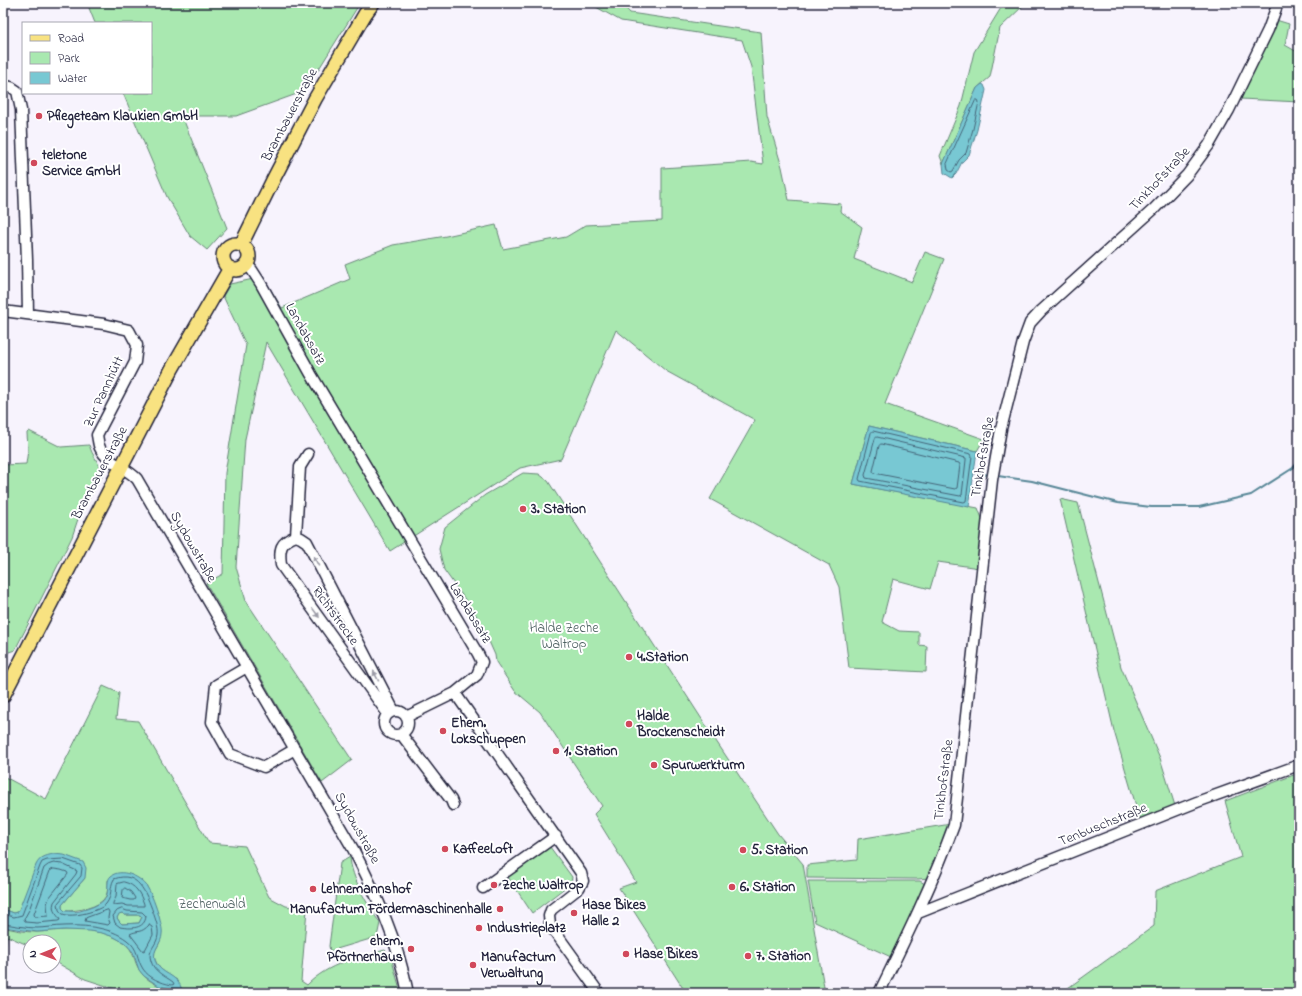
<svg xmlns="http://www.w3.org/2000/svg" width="1302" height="996" font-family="'Indie Flower',sans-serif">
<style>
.green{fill:#a9e8b0;stroke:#668576}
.water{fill:#78c8d3;stroke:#568696;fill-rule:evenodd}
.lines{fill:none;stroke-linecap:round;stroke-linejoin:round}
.shore{stroke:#446478;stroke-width:1}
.stream{stroke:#568696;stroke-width:2}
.minor-casing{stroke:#22223b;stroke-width:13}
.major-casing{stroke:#22223b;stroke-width:16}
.minor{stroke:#fff;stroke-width:10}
.major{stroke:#f8e281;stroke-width:13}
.oneway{fill:#9c9ca7}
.poi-dot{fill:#d1495b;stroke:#fff;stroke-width:1.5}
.labels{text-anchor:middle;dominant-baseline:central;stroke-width:4;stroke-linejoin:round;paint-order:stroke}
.street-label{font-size:14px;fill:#22223b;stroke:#fff}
.poi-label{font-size:14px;font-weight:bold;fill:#22223b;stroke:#fff;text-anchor:start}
.park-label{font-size:14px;fill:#4a5d5e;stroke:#fff}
</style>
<rect width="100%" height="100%" fill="#f7f3fd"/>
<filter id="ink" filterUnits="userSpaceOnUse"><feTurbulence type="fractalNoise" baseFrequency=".025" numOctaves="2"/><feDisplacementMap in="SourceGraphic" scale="8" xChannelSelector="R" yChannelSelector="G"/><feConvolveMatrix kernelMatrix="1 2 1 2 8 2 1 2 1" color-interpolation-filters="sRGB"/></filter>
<g filter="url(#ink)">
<!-- green -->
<path class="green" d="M 87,3 L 360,3 L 305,91 L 236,116 L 182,116 L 227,228 L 207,250 L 190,236 L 167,197 L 141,136 L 123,93 L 151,93 L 151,23 L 95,23 Z
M 589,3 L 621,3 L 630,13 L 761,32 L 767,117 L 782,167 L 789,200 L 841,204 L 840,211 L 862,227 L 854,259 L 912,282 L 925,252 L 944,259 L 885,404 L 984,439 L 977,451 L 869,426 L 853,484 L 978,508 L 983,521 L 979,568 L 938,562 L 930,589 L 893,579 L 882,622 L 899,631 L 919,632 L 919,645 L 927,646 L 926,672 L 849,668 L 839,587 L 829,565 L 710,499 L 755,420 L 666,371 L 616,330 L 561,459 L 520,468 L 390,551 L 266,342 L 245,439 L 236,567 L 246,601 L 352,760 L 322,783 L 206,583 L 223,574 L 225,473 L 246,345 L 223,296 L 230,284 L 263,277 L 282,308 L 350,279 L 345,264 L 393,245 L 446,236 L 496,225 L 503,249 L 566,237 L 586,225 L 662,221 L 662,168 L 751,162 L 763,164 L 751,67 L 742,40 L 621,21 Z
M 1004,3 L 1026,3 L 1000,28 L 990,77 L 977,88 L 943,164 L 940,156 L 961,106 L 974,52 Z
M 1276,20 L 1289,24 L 1285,45 L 1299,53 L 1299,102 L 1241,99 L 1242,91 Z
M 29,431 L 61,447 L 89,445 C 92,455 99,463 103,473 L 79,516 L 72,537 L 41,599 L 15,650 L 3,654 L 3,465 L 26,464 L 28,450 L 27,433 Z
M 523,473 L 539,474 L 548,481 L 716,741 L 778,834 L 803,864 L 825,993 L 686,993 L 619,888 L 636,882 L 594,814 L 602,806 L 540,712 L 515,691 L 496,662 L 495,655 L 479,619 L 444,570 L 439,549 L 445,527 L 485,495 Z
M 1060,499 L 1078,503 L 1121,667 L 1160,758 L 1176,809 L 1141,823 L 1114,731 Z
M 103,686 L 119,693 L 116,719 L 138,721 L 209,843 L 245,846 L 269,897 L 286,906 L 307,909 L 301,981 L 307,985 C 329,963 356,958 385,950 L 391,957 L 401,993 L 128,993 L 85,979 L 54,961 L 54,942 L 30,942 L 30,946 L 7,936 L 3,962 L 3,927 C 14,930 25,932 36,932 C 46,932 55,930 64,930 C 84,929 107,931 123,942 C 135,950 133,961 140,971 C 144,978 152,982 159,986 L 177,980 C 169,975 160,971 156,962 C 150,951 160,948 160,939 C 162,920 154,902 146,885 L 108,880 C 108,885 108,891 106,896 C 100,908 77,911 65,911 L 62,908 L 62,905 L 85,878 L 21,907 L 18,912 L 14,913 L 3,909 L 3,776 L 46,799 Z
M 1299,773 L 1299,993 L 1061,993 L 1154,926 L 1155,891 L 1241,857 L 1225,801 Z
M 951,824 L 929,878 L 918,879 L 807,878 L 807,865 L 857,860 L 858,839 Z
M 550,847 L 572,877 L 571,883 L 532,913 L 508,877 Z
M 350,857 C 351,877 368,906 380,923 L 377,937 L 330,951 L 329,946 L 340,863 Z
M 808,881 L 920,881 L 925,884 L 891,957 L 815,922 Z
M 119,913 L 122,913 L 125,915 L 140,915 L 142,917 L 139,923 L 122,924 L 119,921 L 117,918 Z"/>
<!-- water -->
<path class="water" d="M 982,84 L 984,85 L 986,90 L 977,130 L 969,155 L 962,162 L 956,174 L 952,178 L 944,173 L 943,164 L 977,88 Z
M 869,426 L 977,451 L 969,507 L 853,484 Z
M 53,854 L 64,855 L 83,862 L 86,868 L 85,878 L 62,905 L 62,908 L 65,911 C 70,911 76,912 80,911 C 90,908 105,904 107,894 C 109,888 106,880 111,876 C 121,868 139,876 146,885 C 152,894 156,907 159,916 C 160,921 163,929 162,934 C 162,944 152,949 155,960 C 159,975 178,973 182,990 L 178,991 L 159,986 L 144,976 L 139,970 L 133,952 L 125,943 L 114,937 L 102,933 L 89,931 L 65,930 L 37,932 L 3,927 L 3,909 L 14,913 L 18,912 L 36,865 C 40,857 45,856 53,854 ZM 122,913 L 125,915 L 140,915 L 142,917 L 139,923 L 122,924 L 119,921 L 117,918 L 119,914 Z"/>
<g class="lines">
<!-- shore -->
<path class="shore" d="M 976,100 L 978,100 L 979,102 L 973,129 L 966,153 L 959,160 L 953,171 L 951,172 L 948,170 L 947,164 Z
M 873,431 L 971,454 L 972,456 L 966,501 L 964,502 L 860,481 L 859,479 L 871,433 Z
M 877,437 L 966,458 L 966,460 L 962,495 L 960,496 L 866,478 L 865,475 L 875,439 Z
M 881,444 L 959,463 L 960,465 L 957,488 L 955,489 L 874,473 L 873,471 L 879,446 Z
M 54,863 L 62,864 L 77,871 L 76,874 L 54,902 C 51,912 57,913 60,920 L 58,921 L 37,923 L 25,922 L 24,919 L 29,910 L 44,868 L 48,865 Z
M 54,869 L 61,870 L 67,872 L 68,874 L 49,898 L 47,904 L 48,916 L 35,917 L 34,914 L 50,871 Z
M 124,882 C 136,885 140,893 144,904 L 144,906 L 128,906 L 122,904 L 113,905 L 113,903 L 116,897 L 117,884 Z
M 125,888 L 131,892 L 135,898 L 134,900 L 130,900 L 122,898 L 123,890 Z
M 122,909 L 127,911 L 142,912 L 146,916 C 145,929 131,929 120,927 L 115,923 L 113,916 L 117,911 Z
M 108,910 L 109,912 L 108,918 L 110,923 L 108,925 L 85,921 L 86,918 Z
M 3,914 L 14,917 L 22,915 L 40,866 L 42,862 L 47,860 L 63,859 L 80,865 L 82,868 L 81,876 L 58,903 L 59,910 C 60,911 62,914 63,914 C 72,918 100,911 106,904 C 113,895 109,888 114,879 C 138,870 146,893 153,912 C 155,918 159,928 158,935 C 157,946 147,949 151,961 C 154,972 165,976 173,982 L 174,984 L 172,985 C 161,983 149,978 143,969 C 136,958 139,949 127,940 C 110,927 85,925 64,926 C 55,926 46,928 37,928 C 25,928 14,925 3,924
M 149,925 L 152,927 L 153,935 L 145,950 L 143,951 L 130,934 C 137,930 141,934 149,925 Z"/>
<!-- stream -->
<path class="stream" d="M 974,473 L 990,475
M 998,476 L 1032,481 L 1118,503 L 1151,507 L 1199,507 L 1251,495 L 1293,468 L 1299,461"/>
<!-- minor casing -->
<g class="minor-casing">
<path id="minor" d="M 3,85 L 11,87 L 17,91 L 21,110 L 27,260 L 28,314
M 246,263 L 252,270 L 261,284 L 311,374 L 478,654 L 482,662 L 477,675 L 455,693 L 406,717
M 3,311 L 104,324 L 129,330 L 137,345 L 135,362 L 97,435 C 98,439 98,444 100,448 C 107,463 126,467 137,479 L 353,849 C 377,895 398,942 408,993
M 296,536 L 300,467 L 308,454
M 247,667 L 216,685 L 212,722 L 230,754 L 264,767 L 295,749
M 455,693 L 581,873 L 583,881 L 579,888 L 551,910 L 549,916 L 550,925 L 599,993
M384 723a12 12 0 1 1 24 0a12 12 0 1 1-24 0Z
M 388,714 L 281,565 C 279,549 280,542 296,536 L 301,538 L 307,542 L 394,711
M 401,734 L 451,800 L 453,805
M 483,888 L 556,836
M 918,913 L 1197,802 L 1299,765
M 879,993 C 906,938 933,883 954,825 L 992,480 L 1001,429 L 1023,342 L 1030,323 L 1041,311 L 1154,209 L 1187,175 L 1209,145 L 1229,110 L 1268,30 L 1278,3"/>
</g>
<!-- major casing -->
<g class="major-casing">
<path id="major" d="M223 257a13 13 0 1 1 26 0a13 13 0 1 1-26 0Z
M 241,245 L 274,178 L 315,99 L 365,14 L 373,3
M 3,696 L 172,369 L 230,268"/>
</g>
<!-- minor -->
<use href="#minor" class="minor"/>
<!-- major -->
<use href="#major" class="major"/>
</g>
<!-- one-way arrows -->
<defs><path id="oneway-solid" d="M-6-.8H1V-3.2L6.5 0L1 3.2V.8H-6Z"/></defs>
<g class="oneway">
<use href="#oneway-solid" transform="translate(316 561) rotate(-118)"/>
<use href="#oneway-solid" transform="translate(316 613) rotate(54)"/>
<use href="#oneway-solid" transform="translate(376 676) rotate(-117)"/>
</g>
</g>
<!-- markers -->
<g class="poi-dot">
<circle cx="39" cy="116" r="4"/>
<circle cx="34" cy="163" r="4"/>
<circle cx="523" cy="509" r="4"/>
<circle cx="629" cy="657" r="4"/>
<circle cx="629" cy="724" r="4"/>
<circle cx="443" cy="731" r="4"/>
<circle cx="556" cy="751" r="4"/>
<circle cx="654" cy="765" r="4"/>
<circle cx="445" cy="849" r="4"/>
<circle cx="743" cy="850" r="4"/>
<circle cx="494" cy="885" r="4"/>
<circle cx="732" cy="887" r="4"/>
<circle cx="313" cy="889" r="4"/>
<circle cx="500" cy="909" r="4"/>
<circle cx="574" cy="913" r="4"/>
<circle cx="479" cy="928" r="4"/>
<circle cx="411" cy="949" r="4"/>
<circle cx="626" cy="954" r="4"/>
<circle cx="748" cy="956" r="4"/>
<circle cx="473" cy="965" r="4"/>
</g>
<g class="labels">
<!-- street labels -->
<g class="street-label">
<text transform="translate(290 115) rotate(-62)">Brambauerstraße</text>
<text transform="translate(1160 179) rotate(-47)">Tinkhofstraße</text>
<text transform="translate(305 334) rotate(61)">Landabsatz</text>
<text transform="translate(104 392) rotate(-65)">Zur Pannhütt</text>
<text transform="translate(983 457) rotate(-80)">Tinkhofstraße</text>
<text transform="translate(100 473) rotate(-62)">Brambauerstraße</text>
<text transform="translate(193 547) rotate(60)">Sydowstraße</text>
<text transform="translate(470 613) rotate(59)">Landabsatz</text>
<text transform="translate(335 616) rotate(54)">Richtstrecke</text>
<text transform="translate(944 780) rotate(-83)">Tinkhofstraße</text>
<text transform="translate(1103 825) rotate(-22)">Tenbuschstraße</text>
<text transform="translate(357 828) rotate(61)">Sydowstraße</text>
</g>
<!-- poi labels -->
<g class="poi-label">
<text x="47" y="116">Pflegeteam Klaukien GmbH</text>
<text x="42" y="155">teletone<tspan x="42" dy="16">Service GmbH</tspan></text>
<text x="531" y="509">3. Station</text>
<text x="637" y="657">4.Station</text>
<text x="637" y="716">Halde<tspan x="637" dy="16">Brockenscheidt</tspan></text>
<text x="451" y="723">Ehem.<tspan x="451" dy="16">Lokschuppen</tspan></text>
<text x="564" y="751">1. Station</text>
<text x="662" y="765">Spurwerkturm</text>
<text x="453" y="849">KaffeeLoft</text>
<text x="751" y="850">5. Station</text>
<text x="502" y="885">Zeche Waltrop</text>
<text x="740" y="887">6. Station</text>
<text x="321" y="889">Lehnemannshof</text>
<text x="582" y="905">Hase Bikes<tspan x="582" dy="16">Halle 2</tspan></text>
<text x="492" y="909" text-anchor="end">Manufactum Fördermaschinenhalle</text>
<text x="487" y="928">Industrieplatz</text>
<text x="403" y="941" text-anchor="end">ehem.<tspan x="403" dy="16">Pförtnerhaus</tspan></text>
<text x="634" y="954">Hase Bikes</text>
<text x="756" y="956">7. Station</text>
<text x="481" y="957">Manufactum<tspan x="481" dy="16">Verwaltung</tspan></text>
</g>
<!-- park labels -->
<g class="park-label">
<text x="564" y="628">Halde Zeche<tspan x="564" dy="16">Waltrop</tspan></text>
<text x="212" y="904">Zechenwald</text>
</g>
</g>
<!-- margin -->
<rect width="1302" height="996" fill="none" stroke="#fff" stroke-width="16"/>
<rect x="8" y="8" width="1286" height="980" fill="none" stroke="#22223b" stroke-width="1.5" filter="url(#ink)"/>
<!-- legend -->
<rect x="22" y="22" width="130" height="72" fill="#ffffff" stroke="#a7a7b1"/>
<rect x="30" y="35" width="20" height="6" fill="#f8e281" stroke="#a7a7b1"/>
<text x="58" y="42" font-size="12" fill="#22223b">Road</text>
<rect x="30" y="52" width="20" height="12" fill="#a9e8b0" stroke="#a7a7b1"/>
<text x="58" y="62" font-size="12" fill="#22223b">Park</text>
<rect x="30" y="72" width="20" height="12" fill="#78c8d3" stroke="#a7a7b1"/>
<text x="58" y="82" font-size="12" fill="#22223b">Water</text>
<!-- north arrow -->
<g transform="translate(42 954) rotate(269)"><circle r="19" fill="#ffffff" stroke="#a7a7b1"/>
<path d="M0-3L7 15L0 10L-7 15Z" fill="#d1495b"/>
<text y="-6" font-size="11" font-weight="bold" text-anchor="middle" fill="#22223b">N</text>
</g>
</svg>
